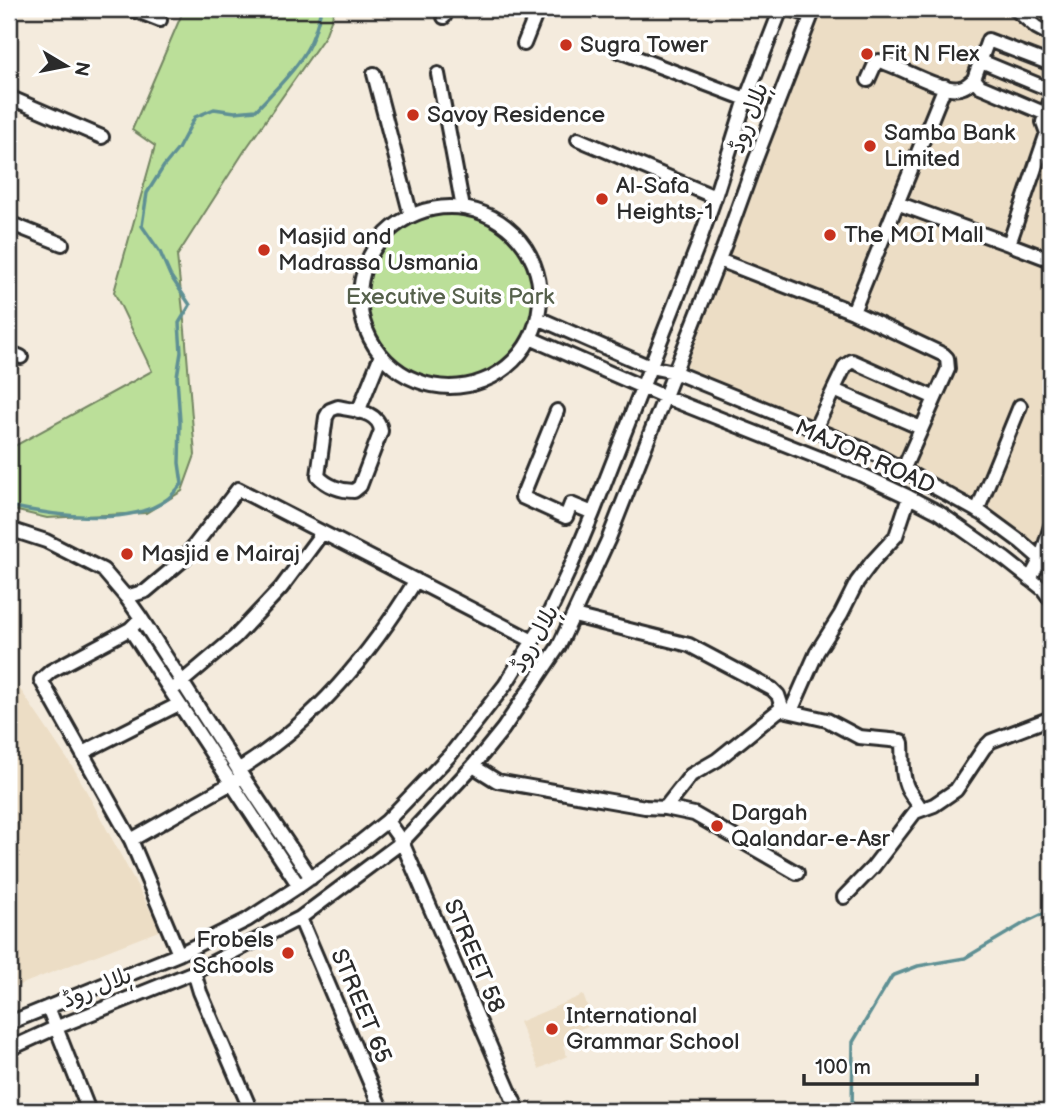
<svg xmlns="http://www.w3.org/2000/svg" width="1060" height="1120" font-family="'Balsamiq Sans','Playpen Sans Arabic',sans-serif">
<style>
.built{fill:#ecddc5}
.green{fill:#bbdf99;stroke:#738562;stroke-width:2}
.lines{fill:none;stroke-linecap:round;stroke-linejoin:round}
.stream{stroke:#5f9094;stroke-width:3.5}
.minor-casing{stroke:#2b2b2b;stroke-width:18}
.minor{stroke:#fff;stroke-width:12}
.poi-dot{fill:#c8321e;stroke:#fff;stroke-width:2.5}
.labels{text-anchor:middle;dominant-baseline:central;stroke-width:7;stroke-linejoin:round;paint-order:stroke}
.poi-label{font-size:23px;fill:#2b2b2b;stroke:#fff;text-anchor:start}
.street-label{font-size:23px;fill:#2b2b2b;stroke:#fff}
.park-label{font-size:23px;fill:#56614c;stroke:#fff}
</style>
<rect width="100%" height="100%" fill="#f4ebdd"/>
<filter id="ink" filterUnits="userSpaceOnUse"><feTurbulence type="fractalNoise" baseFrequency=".0143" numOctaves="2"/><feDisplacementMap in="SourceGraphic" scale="14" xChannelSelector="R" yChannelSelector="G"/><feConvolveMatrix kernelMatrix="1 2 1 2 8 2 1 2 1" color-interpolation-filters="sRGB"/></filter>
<g filter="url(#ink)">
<!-- built -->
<path class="built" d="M 814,9 L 1051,9 L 1051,527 L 1041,555 L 919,479 L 674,372 Z
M 9,676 L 22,692 L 76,772 L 161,930 L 9,989 Z
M 583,995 L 594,1023 L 568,1035 L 568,1042 L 563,1046 L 567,1056 L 539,1069 L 519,1022 Z"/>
<!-- green -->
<path class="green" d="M 184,9 L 335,9 L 325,36 L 245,150 L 177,256 L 185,330 L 195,455 L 182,491 L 146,513 L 47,518 L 9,509 L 9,449 L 152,371 L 114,292 L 155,146 L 132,130 Z
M367 297a83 83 0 1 1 166 0a83 83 0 1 1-166 0Z"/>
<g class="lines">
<!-- stream -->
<path class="stream" d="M 9,506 C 50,515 130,527 166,500 C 172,496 177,489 182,484 L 179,463 L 180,422 L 177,377 L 181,352 L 179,323 L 190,305 L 170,275 L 160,252 L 142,226 L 147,193 L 164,166 L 178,149 L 195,117 L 214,109 L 235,112 L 256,110 C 273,92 293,73 306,51 C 314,38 318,23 321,9
M 852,1111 L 853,1042 L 892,976 L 918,966 L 965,958 L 1026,922 L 1051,910"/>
<!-- minor casing -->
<g class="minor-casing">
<path id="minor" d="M 132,9 L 160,20
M 791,9 L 811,16
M 1015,9 L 1036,27 L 1051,35
M 444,17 L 447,9
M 524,44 L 538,9
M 619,51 L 746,99
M 981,61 L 1051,90
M 374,74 L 411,216
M 438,74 L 463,208
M 868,80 L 876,62 L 879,61 C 900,66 940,92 960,88 C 966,87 970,83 974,79
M 9,97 L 102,137
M 1051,99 L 1043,122 L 1047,133 L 1009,244 L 1051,260
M 1046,114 L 980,86 L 974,79 L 988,40 L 1051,64
M 578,139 L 715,197
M 897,203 L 1009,244
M360 297a90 90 0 1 1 180 0a90 90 0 1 1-180 0Z
M 9,223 L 62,244
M 719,260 L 853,312
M 538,318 L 650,367 L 674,372 L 873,453 L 983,514 L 1021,542 L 1051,568
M 530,338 L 665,397 L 860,474 L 909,497 L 938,512 L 1005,559 L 1043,589 L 1051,600
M 9,352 L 21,357
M 834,390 L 921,428
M 338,407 C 355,411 379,411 381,431 L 360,486 L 354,491 C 341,491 327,486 318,476 L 326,417 L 330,410 Z
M 557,411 L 522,497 L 566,517 L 571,504 L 593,513
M 358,412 L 381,355
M 815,429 L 845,366 L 852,361 L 935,398
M 903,470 L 948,369 L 947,358 L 944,355 L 853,312 L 945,86
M 977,511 L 1020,406
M 9,529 L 46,541 L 103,570 L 126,597 L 141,618 L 243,777 L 311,878
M 1030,579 L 1041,558 L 1051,526
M 126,597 L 146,591 L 184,559 L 238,489 L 533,641
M 574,616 L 689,645 L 772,689 L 778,695 L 783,710
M 141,618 L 130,629 L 51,671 L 41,680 L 131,840 L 179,954
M 130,629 L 299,886
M 176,687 L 235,637 L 281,588 L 322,533
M 791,711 L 817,652 L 841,614 L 857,582 L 872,562 L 896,536 L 909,497
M 82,753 L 179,704
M 473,766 L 497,781 L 645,807 L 665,808 L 694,814 L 797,873
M 238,770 C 314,723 370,655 416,580
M 665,808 L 691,775 L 717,760 L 779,710 L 783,710 L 827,720 L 859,737 L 901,741 L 902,743 C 903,757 901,776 908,789 C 912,796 917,802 921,809
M 387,821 L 402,842 L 518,1111
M 131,840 L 237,780
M 844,897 L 873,867 L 915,812 L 934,805 L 956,790 L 984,748 L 991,741 L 1051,718
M 300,918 L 382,1111
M 194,972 L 200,992 L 251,1111
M 48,1007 L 89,1111
M 9,1023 L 179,954 L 247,920 L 299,886 L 353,848 L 387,821 L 451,754 L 505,685 L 546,620 L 571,566 L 593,513 L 698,245 L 715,197 L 746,99 L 781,9
M 9,1049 L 55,1028 L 194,972 L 300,918 L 402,842 L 473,766 L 503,729 L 559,646 L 609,538 L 725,244 L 755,161 L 814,9"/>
</g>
<!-- minor -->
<use href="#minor" class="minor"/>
</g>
</g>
<!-- markers -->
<g class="poi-dot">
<circle cx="566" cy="45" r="7"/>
<circle cx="867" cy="54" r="7"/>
<circle cx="413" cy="115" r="7"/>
<circle cx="870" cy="146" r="7"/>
<circle cx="602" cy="199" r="7"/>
<circle cx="830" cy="235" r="7"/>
<circle cx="264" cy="250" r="7"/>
<circle cx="127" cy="554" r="7"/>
<circle cx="717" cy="826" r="7"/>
<circle cx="288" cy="953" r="7"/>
<circle cx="552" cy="1029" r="7"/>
</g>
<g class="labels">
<!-- poi labels -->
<g class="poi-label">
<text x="580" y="45">Sugra Tower</text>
<text x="881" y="54">Fit N Flex</text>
<text x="427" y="115">Savoy Residence</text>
<text x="884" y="133">Samba Bank<tspan x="884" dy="26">Limited</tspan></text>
<text x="616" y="186">Al-Safa<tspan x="616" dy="26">Heights-1</tspan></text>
<text x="844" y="235">The MOI Mall</text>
<text x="278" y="237">Masjid and<tspan x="278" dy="26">Madrassa Usmania</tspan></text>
<text x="141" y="554">Masjid e Mairaj</text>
<text x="731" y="813">Dargah<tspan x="731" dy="26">Qalandar-e-Asr</tspan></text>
<text x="274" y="940" text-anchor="end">Frobels<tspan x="274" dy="26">Schools</tspan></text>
<text x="566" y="1016">International<tspan x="566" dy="26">Grammar School</tspan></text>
</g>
<!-- street labels -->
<g class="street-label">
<text transform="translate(749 118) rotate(-69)">ہلال روڈ</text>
<text transform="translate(865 457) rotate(24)">MAJOR ROAD</text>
<text transform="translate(535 639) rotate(-60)">ہلال روڈ</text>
<text transform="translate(474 956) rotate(67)">STREET 58</text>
<text transform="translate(97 988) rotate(-22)">ہلال روڈ</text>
<text transform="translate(361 1006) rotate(67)">STREET 65</text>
</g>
<!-- park labels -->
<g class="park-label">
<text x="450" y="297">Executive Suits Park</text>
</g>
</g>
<!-- margin -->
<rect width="1060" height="1120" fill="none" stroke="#fff" stroke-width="35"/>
<rect x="18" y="18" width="1025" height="1085" fill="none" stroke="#2b2b2b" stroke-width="2.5" filter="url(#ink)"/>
<!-- north arrow -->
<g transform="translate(66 66) rotate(100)" stroke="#ffffff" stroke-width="5" paint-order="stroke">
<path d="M0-5L12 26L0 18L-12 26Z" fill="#2b2b2b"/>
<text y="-10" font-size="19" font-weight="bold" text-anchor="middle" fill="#2b2b2b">N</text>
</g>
<!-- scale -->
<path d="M804 1074v10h173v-10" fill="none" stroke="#2b2b2b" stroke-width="3.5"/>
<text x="815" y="1074" font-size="21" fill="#2b2b2b" stroke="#ffffff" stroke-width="5" paint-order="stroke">100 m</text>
</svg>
